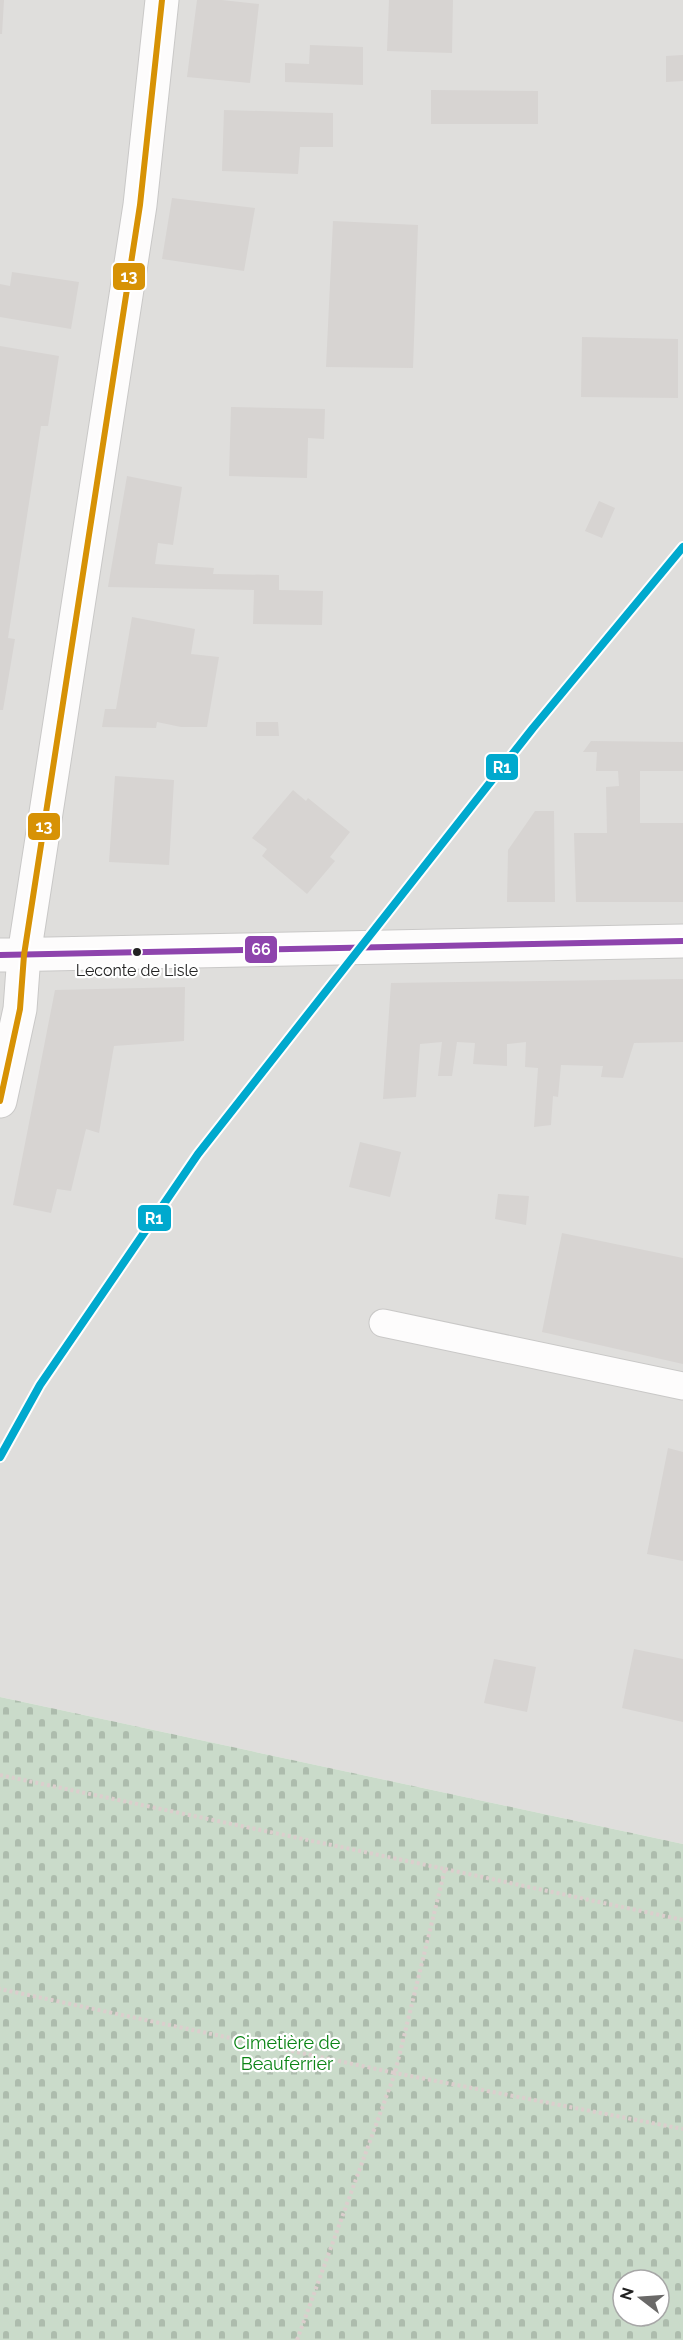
<svg xmlns="http://www.w3.org/2000/svg" width="683" height="2340" font-family="Raleway,sans-serif">
<style>
.residential{fill:#dfdedc}
.cemetery{fill:url(#cemetery-stones);fill-rule:evenodd}
.building{fill:#d7d4d2}
.lines{fill:none;stroke-linecap:round;stroke-linejoin:round}
.service-casing{stroke:#c9c8c7;stroke-width:29}
.minor-casing{stroke:#c9c8c7;stroke-width:35}
.path{stroke:#dccecd;stroke-width:4;stroke-dasharray:3 3;stroke-linecap:butt}
.service{stroke:#fdfcfc;stroke-width:27}
.minor{stroke:#fdfcfc;stroke-width:33}
.bus-1-casing{stroke:#fff;stroke-width:10}
.bus-2-casing{stroke:#fff;stroke-width:10}
.bus-1{stroke:#8e44ad;stroke-width:6}
.bus-2{stroke:#d79205;stroke-width:6}
.rail-1-casing{stroke:#fff;stroke-width:12}
.rail-1{stroke:#00a9ce;stroke-width:8}
.bus-dot{fill:#222;stroke:#fff;stroke-width:2}
.labels{text-anchor:middle;dominant-baseline:central;stroke-width:4.5;stroke-linejoin:round;paint-order:stroke}
.bus-label{font-size:16px;fill:#222;stroke:#fff}
.park-label{font-size:18px;fill:#0c8416;stroke:#fff}
.line-badge{stroke:#fff;stroke-width:2}
.badge-label{font-size:16px;text-anchor:middle;font-weight:bold;fill:#fff}
</style>
<defs>
<pattern id="cemetery-stones" width="16" height="16" patternUnits="userSpaceOnUse" patternTransform="scale(1.5)"><rect width="16" height="16" fill="#cadbca"/><path d="M2 7V4a2 2 0 0 1 4 0v3zM10 15v-3a2 2 0 0 1 4 0v3z" fill="#adbcad"/></pattern>
</defs>
<rect width="100%" height="100%" fill="#f0eeeb"/>
<!-- residential -->
<path class="residential" d="M 0,0 L 683,0 L 683,1844 L 0,1697 Z"/>
<!-- cemetery -->
<path class="cemetery" d="M 0,1697 L 683,1844 L 683,2340 L 0,2340 ZM 623,2280 L 659,2280 L 659,2316 L 623,2316 Z"/>
<!-- building -->
<path class="building" d="M 0,0 L 4,0 L 2,34 L 0,34 Z
M 197,0 L 222,0 L 259,4 L 250,83 L 187,77 Z
M 389,0 L 453,0 L 452,53 L 387,51 Z
M 310,45 L 363,47 L 363,85 L 285,82 L 285,63 L 309,64 Z
M 683,55 L 683,81 L 666,82 L 666,56 Z
M 431,90 L 538,91 L 538,124 L 431,124 Z
M 224,110 L 333,113 L 333,147 L 300,147 L 298,174 L 222,171 Z
M 172,198 L 255,208 L 244,271 L 162,259 Z
M 333,221 L 418,225 L 413,368 L 326,367 Z
M 12,272 L 79,282 L 71,329 L 0,317 L 0,284 L 10,286 Z
M 582,337 L 678,339 L 678,398 L 581,397 Z
M 0,346 L 59,356 L 48,426 L 41,426 L 8,638 L 15,639 L 3,710 L 0,710 Z
M 231,407 L 325,409 L 324,439 L 308,438 L 307,478 L 229,476 Z
M 127,476 L 182,487 L 173,545 L 158,543 L 155,564 L 214,568 L 213,574 L 279,575 L 279,590 L 323,591 L 322,625 L 253,624 L 254,590 L 108,587 Z
M 599,501 L 615,508 L 602,538 L 585,531 Z
M 132,617 L 195,629 L 191,654 L 219,657 L 207,727 L 181,727 L 157,722 L 156,728 L 102,727 L 105,709 L 116,709 Z
M 256,722 L 278,722 L 279,736 L 256,736 Z
M 591,741 L 683,742 L 683,771 L 640,771 L 640,823 L 683,823 L 683,902 L 576,902 L 574,833 L 607,833 L 606,787 L 619,786 L 618,771 L 596,771 L 597,752 L 583,752 Z
M 115,776 L 174,780 L 169,865 L 109,862 Z
M 293,790 L 306,801 L 308,798 L 350,832 L 330,857 L 335,861 L 307,894 L 262,856 L 267,849 L 252,838 Z
M 535,811 L 554,811 L 555,902 L 507,902 L 508,850 Z
M 683,979 L 683,1042 L 634,1043 L 623,1078 L 601,1077 L 603,1066 L 561,1065 L 558,1097 L 553,1096 L 551,1125 L 534,1127 L 538,1068 L 525,1067 L 526,1042 L 507,1044 L 507,1066 L 473,1064 L 475,1043 L 457,1042 L 452,1076 L 438,1076 L 442,1042 L 420,1044 L 416,1097 L 383,1099 L 391,983 Z
M 185,987 L 184,1041 L 114,1046 L 99,1133 L 86,1129 L 71,1191 L 57,1189 L 51,1213 L 13,1205 L 55,990 Z
M 360,1142 L 401,1152 L 390,1197 L 349,1187 Z
M 498,1194 L 529,1196 L 526,1225 L 495,1219 Z
M 562,1233 L 683,1258 L 683,1364 L 542,1332 Z
M 668,1448 L 683,1452 L 683,1561 L 647,1554 Z
M 634,1649 L 683,1659 L 683,1722 L 622,1708 Z
M 494,1659 L 536,1667 L 527,1712 L 484,1703 Z"/>
<g class="lines">
<!-- service casing -->
<g class="service-casing">
<path id="service" d="M 383,1323 L 683,1386"/>
</g>
<!-- minor casing -->
<g class="minor-casing">
<path id="minor" d="M 0,955 L 683,941
M 0,1101 L 20,1009 L 24,955 L 140,205 L 162,0"/>
</g>
<!-- path -->
<path class="path" d="M 0,1775 L 445,1869 L 395,2073 L 0,1989
M 445,1869 L 683,1920
M 297,2340 L 395,2073 L 683,2129"/>
<!-- service -->
<use href="#service" class="service"/>
<!-- minor -->
<use href="#minor" class="minor"/>
<!-- bus-1 casing -->
<g class="bus-1-casing">
<path id="bus-1" d="M 0,955 L 683,941"/>
</g>
<!-- bus-2 casing -->
<g class="bus-2-casing">
<path id="bus-2" d="M 0,1101 L 20,1009 L 24,955 L 140,205 L 162,0"/>
</g>
<!-- bus-1 -->
<use href="#bus-1" class="bus-1"/>
<!-- bus-2 -->
<use href="#bus-2" class="bus-2"/>
<!-- rail-1 casing -->
<g class="rail-1-casing">
<path id="rail-1" d="M 0,1457 L 40,1385 L 198,1154 L 533,728 L 683,547"/>
</g>
<!-- rail-1 -->
<use href="#rail-1" class="rail-1"/>
</g>
<!-- markers -->
<circle class="bus-dot" cx="137" cy="952" r="5"/>
<g class="labels">
<!-- bus labels -->
<g class="bus-label">
<text x="137" y="970">Leconte de Lisle</text>
</g>
<!-- park labels -->
<g class="park-label">
<text x="287" y="2042">Cimetière de<tspan x="287" dy="21">Beauferrier</tspan></text>
</g>
</g>
<g class="line-badge">
<rect x="112" y="262" width="34" height="29" rx="6" fill="#d79205"/>
<rect x="485" y="753" width="34" height="28" rx="6" fill="#00a9ce"/>
<rect x="27" y="812" width="34" height="29" rx="6" fill="#d79205"/>
<rect x="244" y="935" width="34" height="29" rx="6" fill="#8e44ad"/>
<rect x="137" y="1204" width="35" height="28" rx="6" fill="#00a9ce"/>
</g>
<g class="badge-label">
<text x="129" y="282">13</text>
<text x="502" y="773">R1</text>
<text x="44" y="832">13</text>
<text x="261" y="955">66</text>
<text x="154" y="1224">R1</text>
</g>
<!-- north arrow -->
<g transform="translate(641 2298) rotate(287)"><circle r="28" fill="#ffffff" stroke="#a7a7a7" stroke-width="1.5"/>
<path d="M0-4.5L10 22L0 15L-10 22Z" fill="#6a6968"/>
<text y="-9" font-size="16" font-weight="bold" text-anchor="middle" fill="#222222">N</text>
</g>
</svg>
